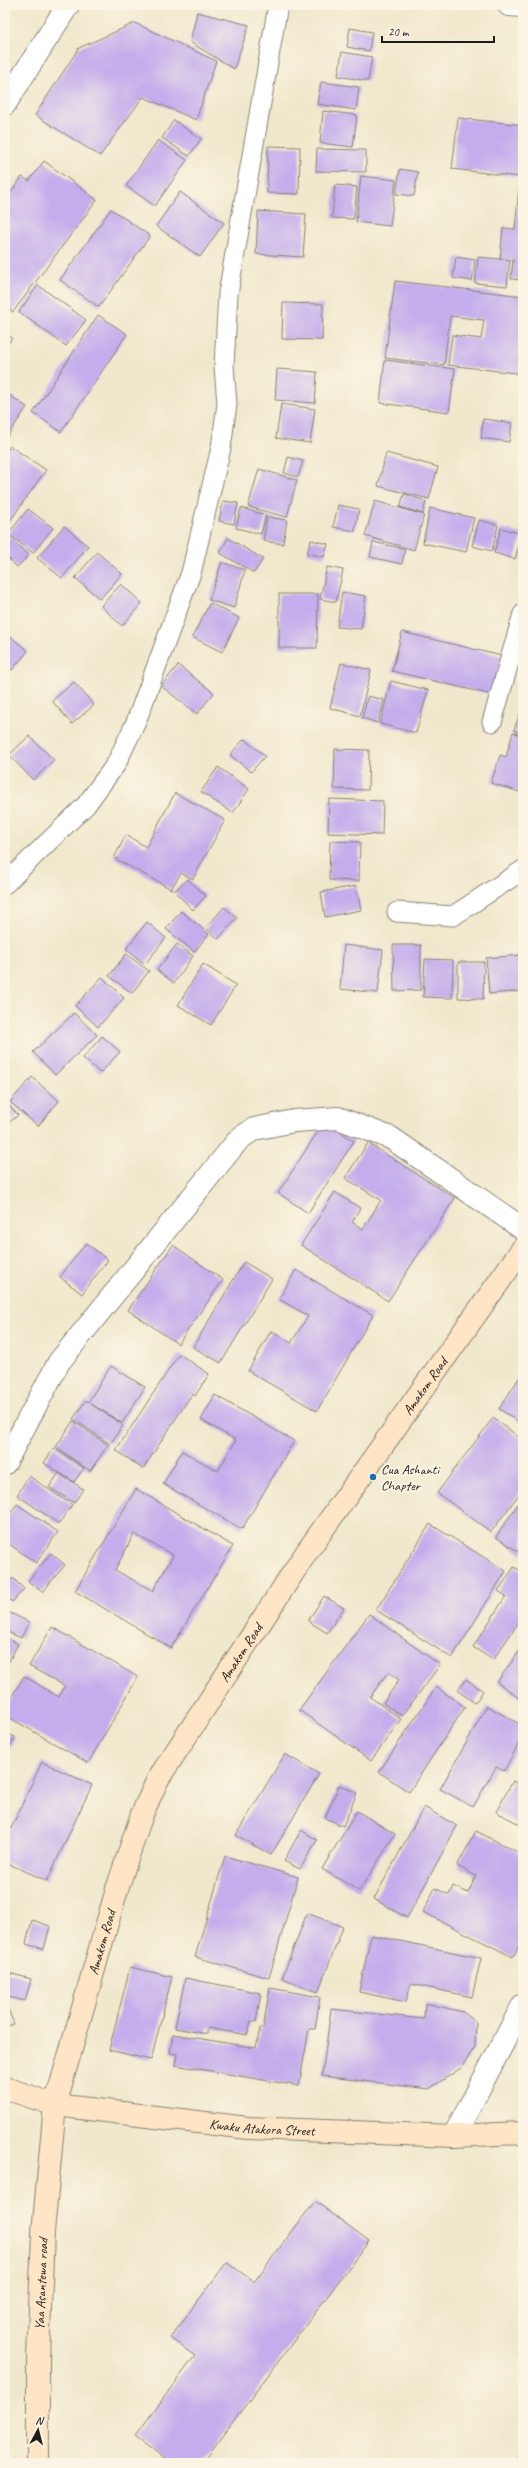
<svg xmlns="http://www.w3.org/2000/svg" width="528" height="2468" font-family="Caveat,sans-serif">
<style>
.building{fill:#c3adec;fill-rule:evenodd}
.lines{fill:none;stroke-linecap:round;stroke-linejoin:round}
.lane-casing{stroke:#868274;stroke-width:21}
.street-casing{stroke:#868274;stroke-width:24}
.secondary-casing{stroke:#868274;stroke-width:24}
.lane{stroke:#fff;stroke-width:19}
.street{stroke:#fff;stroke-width:22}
.secondary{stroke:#fee5c5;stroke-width:22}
.poi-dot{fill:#1f6fb2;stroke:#fcf5e5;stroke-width:1.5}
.labels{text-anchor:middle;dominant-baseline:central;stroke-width:3.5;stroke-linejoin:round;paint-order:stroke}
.street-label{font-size:14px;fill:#1c1c1c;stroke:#fcf5e5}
.poi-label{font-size:14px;fill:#1c1c1c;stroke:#fcf5e5;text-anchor:start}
</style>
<rect width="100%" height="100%" fill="#fcf5e5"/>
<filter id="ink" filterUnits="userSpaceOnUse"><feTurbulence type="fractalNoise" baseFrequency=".025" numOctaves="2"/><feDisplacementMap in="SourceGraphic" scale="8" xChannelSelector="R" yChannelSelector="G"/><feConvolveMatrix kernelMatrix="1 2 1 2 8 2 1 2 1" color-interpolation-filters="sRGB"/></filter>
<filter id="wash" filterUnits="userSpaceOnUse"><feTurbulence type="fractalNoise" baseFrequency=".012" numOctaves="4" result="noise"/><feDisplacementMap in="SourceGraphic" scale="16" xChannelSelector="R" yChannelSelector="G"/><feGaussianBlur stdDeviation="0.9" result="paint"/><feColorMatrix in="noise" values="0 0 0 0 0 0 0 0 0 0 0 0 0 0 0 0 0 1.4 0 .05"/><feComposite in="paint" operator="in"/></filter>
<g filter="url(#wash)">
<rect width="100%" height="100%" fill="#f0e8cc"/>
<g id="blocks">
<!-- building -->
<path class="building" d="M 197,12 L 249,25 L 234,69 L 190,42 Z
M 135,23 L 216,61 L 196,120 L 143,97 L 100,156 L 35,115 L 79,48 Z
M 350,28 L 372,32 L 369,51 L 347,47 Z
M 342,52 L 372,57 L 368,81 L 338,76 Z
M 321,82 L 359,87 L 356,110 L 317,104 Z
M 323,111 L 357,115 L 353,147 L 320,143 Z
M 458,118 L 523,125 L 523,280 L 511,279 L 513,260 L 500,259 L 503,228 L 515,229 L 520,177 L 452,169 Z
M 174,120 L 201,139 L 189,156 L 162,138 Z
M 158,140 L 187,160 L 155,206 L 126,186 Z
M 268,146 L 300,147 L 299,194 L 267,193 Z
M 317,149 L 366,150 L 366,172 L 316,171 Z
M 44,161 L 97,200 L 13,312 L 5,306 L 5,200 L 22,177 L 29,181 Z
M 400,169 L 418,172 L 414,196 L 396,194 Z
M 361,176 L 396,180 L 390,226 L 356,222 Z
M 335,185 L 357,187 L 354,219 L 332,218 Z
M 180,192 L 224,223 L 200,257 L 156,226 Z
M 111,209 L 150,236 L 99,307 L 60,280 Z
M 258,211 L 306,214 L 303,257 L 256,254 Z
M 456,257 L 475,260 L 472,281 L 453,278 Z
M 478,257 L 510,260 L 507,286 L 475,283 Z
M 395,281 L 523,296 L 523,374 L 448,365 L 452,335 L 481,339 L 484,320 L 450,316 L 444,365 L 385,358 Z
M 38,285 L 86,320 L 66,346 L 19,312 Z
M 283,303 L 323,304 L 322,340 L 282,339 Z
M 98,315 L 127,334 L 61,432 L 33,413 Z
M 5,333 L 12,338 L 5,349 Z
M 385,360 L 455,369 L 449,412 L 380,403 Z
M 277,369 L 317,372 L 315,403 L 275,400 Z
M 5,392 L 27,407 L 5,440 Z
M 281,404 L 315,409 L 310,443 L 276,438 Z
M 483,419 L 512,423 L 509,442 L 481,438 Z
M 10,446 L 46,470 L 5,528 L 5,454 Z
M 386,453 L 438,467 L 429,499 L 378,486 Z
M 288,457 L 303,461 L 298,477 L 284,473 Z
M 259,469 L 297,480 L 287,517 L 248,507 Z
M 404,494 L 426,501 L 423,514 L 400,507 Z
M 223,501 L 238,503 L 234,524 L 219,521 Z
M 375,501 L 424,515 L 414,550 L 365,536 Z
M 338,505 L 359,509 L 355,531 L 333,527 Z
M 241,508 L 266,515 L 261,534 L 236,528 Z
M 430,508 L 474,518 L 466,552 L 423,543 Z
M 28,509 L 53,528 L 33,553 L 8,534 Z
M 267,517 L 287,520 L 283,544 L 263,541 Z
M 479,520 L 498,525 L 492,551 L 472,546 Z
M 64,526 L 88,546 L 62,578 L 37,558 Z
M 501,528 L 522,534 L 515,559 L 494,553 Z
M 9,537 L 29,555 L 17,567 L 5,555 L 5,542 Z
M 228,538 L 263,559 L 254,573 L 220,553 Z
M 311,540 L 328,544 L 324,557 L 307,553 Z
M 373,542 L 405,549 L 402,564 L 370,557 Z
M 523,550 L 523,560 L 520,559 Z
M 97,552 L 122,574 L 100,599 L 75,578 Z
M 222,562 L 245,570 L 234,608 L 209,600 Z
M 327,567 L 343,570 L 336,602 L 320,599 Z
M 121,584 L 142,603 L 122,626 L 101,606 Z
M 342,592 L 366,596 L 361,629 L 337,627 Z
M 279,594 L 318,594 L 317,648 L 279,648 Z
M 210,603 L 239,618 L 222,652 L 192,637 Z
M 402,632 L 502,656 L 493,695 L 392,671 Z
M 10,636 L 28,651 L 12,670 L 5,664 L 5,642 Z
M 341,663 L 371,670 L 360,716 L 330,708 Z
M 178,665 L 214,693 L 197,714 L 161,686 Z
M 391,681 L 428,690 L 416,733 L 380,724 Z
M 74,682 L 94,705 L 72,724 L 52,701 Z
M 368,696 L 384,700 L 378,723 L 362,718 Z
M 523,705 L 523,733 L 514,730 Z
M 513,732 L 523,736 L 523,793 L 491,783 L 500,755 L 506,757 Z
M 29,736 L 54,760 L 33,780 L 9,755 Z
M 244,739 L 265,756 L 251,772 L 230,755 Z
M 335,749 L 369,750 L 368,790 L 334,789 Z
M 218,767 L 249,789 L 233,813 L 201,792 Z
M 175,793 L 225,820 L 193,879 L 181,873 L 171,889 L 114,858 L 126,835 L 146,847 Z
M 329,799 L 383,801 L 382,835 L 328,833 Z
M 330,841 L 360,842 L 359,881 L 329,880 Z
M 188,879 L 206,896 L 193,910 L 174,891 Z
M 356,886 L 361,910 L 325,917 L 321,892 Z
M 224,907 L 237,918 L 218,939 L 206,928 Z
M 181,911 L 209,934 L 194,952 L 166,929 Z
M 147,922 L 166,938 L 145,964 L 126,949 Z
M 177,944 L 193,956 L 174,983 L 157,970 Z
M 344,945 L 383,950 L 378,993 L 340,989 Z
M 393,945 L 421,945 L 421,990 L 394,991 Z
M 126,954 L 149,971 L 132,993 L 109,976 Z
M 523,955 L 523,991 L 489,994 L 486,958 Z
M 425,959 L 453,960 L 452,998 L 423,997 Z
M 458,962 L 484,962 L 483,999 L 458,998 Z
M 203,964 L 236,985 L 211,1025 L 178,1005 Z
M 102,977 L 124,998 L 98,1027 L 75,1006 Z
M 74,1013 L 97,1035 L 55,1075 L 33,1052 Z
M 102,1036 L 120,1052 L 100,1073 L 83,1058 Z
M 32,1077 L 59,1101 L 38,1126 L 10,1102 Z
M 5,1078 L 10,1084 L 5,1088 Z
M 5,1101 L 18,1115 L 5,1126 Z
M 324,1122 L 354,1141 L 308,1213 L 278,1193 Z
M 368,1143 L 455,1198 L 388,1301 L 301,1245 L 335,1192 L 360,1208 L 352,1222 L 363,1229 L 381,1200 L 345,1178 Z
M 86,1243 L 108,1260 L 82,1294 L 60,1277 Z
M 173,1245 L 223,1280 L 178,1344 L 128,1310 Z
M 244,1262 L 272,1279 L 221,1363 L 193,1347 Z
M 296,1270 L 373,1315 L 317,1411 L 248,1371 L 271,1331 L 291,1343 L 308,1316 L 279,1299 Z
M 179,1354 L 209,1374 L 195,1396 L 192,1394 L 143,1469 L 116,1450 Z
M 111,1366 L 145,1387 L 122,1423 L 91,1404 L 123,1425 L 110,1444 L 73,1419 L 86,1400 L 88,1402 Z
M 523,1372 L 523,1424 L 499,1409 Z
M 215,1395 L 294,1441 L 242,1529 L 163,1484 L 182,1451 L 218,1471 L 236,1440 L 201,1420 Z
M 493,1418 L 523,1440 L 523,1489 L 491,1532 L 437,1493 Z
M 73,1421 L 108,1445 L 90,1471 L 56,1447 Z
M 54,1448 L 84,1468 L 74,1482 L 44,1463 Z
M 59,1473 L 83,1489 L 74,1503 L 49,1487 Z
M 29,1476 L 72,1505 L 59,1524 L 17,1495 Z
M 136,1489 L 233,1546 L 171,1648 L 75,1591 ZM 134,1534 L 173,1555 L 153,1591 L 115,1570 Z
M 17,1504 L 58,1532 L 36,1563 L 5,1541 L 5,1521 Z
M 518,1504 L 523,1508 L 523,1555 L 496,1537 Z
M 430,1524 L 506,1571 L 452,1658 L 376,1610 Z
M 51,1553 L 65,1565 L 42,1592 L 28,1581 Z
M 514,1567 L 523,1572 L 523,1616 L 493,1660 L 473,1647 L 506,1596 L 498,1591 Z
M 13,1578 L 24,1589 L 12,1602 L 5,1595 L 5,1586 Z
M 324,1596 L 344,1608 L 327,1633 L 308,1621 Z
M 6,1611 L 29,1622 L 21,1638 L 5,1631 Z
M 369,1614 L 440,1665 L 402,1716 L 383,1703 L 399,1680 L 388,1672 L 370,1697 L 401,1719 L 371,1761 L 299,1710 Z
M 52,1627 L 138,1677 L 88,1763 L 5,1715 L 5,1708 L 24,1676 L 59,1697 L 65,1686 L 29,1666 Z
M 5,1637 L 18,1644 L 5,1669 Z
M 523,1646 L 523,1701 L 497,1682 Z
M 466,1679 L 483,1691 L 475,1703 L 458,1691 Z
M 436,1687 L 465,1707 L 409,1792 L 379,1772 Z
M 487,1706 L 523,1726 L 523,1736 L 504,1771 L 496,1767 L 473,1807 L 440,1789 Z
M 5,1733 L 15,1737 L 8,1751 L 5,1750 Z
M 5,1751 L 9,1753 L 5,1763 Z
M 285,1754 L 319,1774 L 271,1855 L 236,1835 Z
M 42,1762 L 92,1785 L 47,1881 L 5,1862 L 5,1841 Z
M 513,1781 L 523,1787 L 523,1826 L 496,1812 Z
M 339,1785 L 357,1793 L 343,1826 L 325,1818 Z
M 424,1807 L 457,1826 L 407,1918 L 374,1899 Z
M 357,1811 L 395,1834 L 359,1891 L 322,1869 Z
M 301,1830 L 317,1840 L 300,1869 L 284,1861 Z
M 476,1831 L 523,1855 L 523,1938 L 513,1957 L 423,1912 L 435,1888 L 449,1895 L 453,1886 L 468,1893 L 476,1876 L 457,1866 Z
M 225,1856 L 298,1877 L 269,1978 L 195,1957 Z
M 307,1913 L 343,1927 L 318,1992 L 282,1978 Z
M 32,1920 L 50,1926 L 44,1949 L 26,1944 Z
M 371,1935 L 481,1958 L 472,1997 L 411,1984 L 406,2002 L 359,1992 Z
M 130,1967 L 172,1977 L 151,2060 L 109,2050 Z
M 5,1972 L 31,1979 L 25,2001 L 5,1996 Z
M 185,1978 L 261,1993 L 256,2022 L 251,2021 L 247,2035 L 208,2028 L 207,2034 L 175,2028 Z
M 270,1988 L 320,1997 L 315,2029 L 309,2029 L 299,2086 L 175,2065 L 177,2054 L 170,2053 L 173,2034 L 256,2048 L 260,2028 L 263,2029 Z
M 5,2001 L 14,2024 L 5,2027 Z
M 425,2003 L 463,2012 L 476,2022 L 475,2047 L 461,2068 L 429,2089 L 322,2076 L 331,2009 L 424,2019 Z
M 315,2201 L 369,2241 L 202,2463 L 172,2463 L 135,2436 L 195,2356 L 170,2338 L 227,2262 L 254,2282 Z
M 523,2446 L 523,2463 L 516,2463 Z"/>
</g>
</g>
<g filter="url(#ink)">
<use href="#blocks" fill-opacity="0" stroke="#868274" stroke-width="1"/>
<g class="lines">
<!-- lane casing -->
<g class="lane-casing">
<path id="lane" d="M 492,722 L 523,614
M 5,884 L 86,805 L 116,764 L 136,722 L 191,573 L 221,448 L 227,404 L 224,366 L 228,294 L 278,5
M 397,912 L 453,916 L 523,870"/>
</g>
<!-- street casing -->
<g class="street-casing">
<path id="street" d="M 509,5 L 523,6
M 5,104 L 68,5
M 5,1463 L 59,1362 L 239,1139 L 254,1129 L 294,1121 L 338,1118 L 391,1138 L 523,1229
M 454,2136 L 523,2005"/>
</g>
<!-- secondary casing -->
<g class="secondary-casing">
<g id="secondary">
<path id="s1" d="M 5,2088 L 55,2105 L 248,2128 L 454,2136 L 523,2133"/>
<path id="s2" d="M 38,2463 L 38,2358 L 43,2232 L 55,2105 L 117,1889 L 142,1814 L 158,1779 L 306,1553 L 523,1248"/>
</g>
</g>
<!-- lane -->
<use href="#lane" class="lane"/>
<!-- street -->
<use href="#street" class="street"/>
<!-- secondary -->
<use href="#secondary" class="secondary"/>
</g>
</g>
<!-- markers -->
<circle class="poi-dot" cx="373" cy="1477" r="4"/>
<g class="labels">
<!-- street labels -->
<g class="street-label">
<text stroke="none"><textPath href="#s2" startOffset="1176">Amakom Road</textPath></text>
<text stroke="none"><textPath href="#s2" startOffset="852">Amakom Road</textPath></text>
<text stroke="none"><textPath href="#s2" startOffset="528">Amakom Road</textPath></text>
<text stroke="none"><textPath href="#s1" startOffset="261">Kwaku Atakora Street</textPath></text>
<text stroke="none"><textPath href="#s2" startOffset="179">Yaa Asantewa road</textPath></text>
</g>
<!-- poi labels -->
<g class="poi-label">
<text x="381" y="1469">Cua Ashanti<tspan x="381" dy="16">Chapter</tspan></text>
</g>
</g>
<!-- margin -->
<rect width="528" height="2468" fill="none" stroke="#fcf5e5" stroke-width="20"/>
<!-- north arrow -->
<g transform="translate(38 2430) rotate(7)" stroke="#fcf5e5" stroke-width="3" paint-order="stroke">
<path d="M0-3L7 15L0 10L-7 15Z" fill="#1c1c1c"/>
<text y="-6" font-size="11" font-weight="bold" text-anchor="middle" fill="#1c1c1c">N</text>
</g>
<!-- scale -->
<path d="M382 36v6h112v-6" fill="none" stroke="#1c1c1c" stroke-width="2"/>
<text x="388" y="36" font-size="12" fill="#1c1c1c" stroke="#fcf5e5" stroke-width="3" paint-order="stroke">20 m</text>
</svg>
